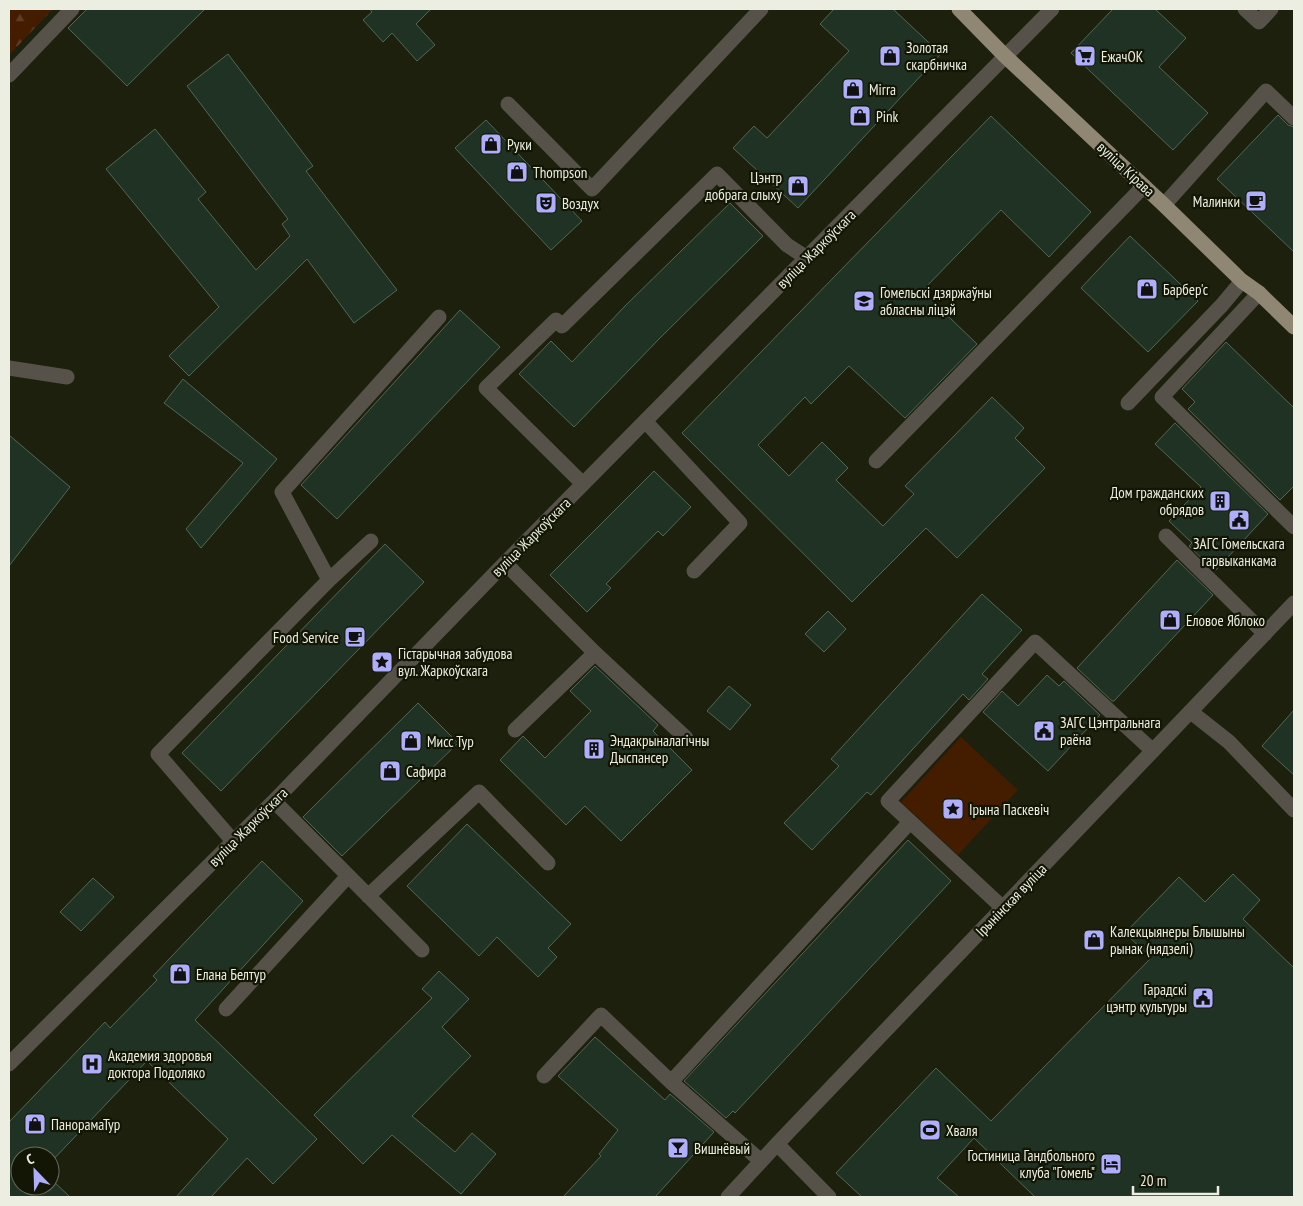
<svg xmlns="http://www.w3.org/2000/svg" width="1303" height="1206" font-family="'PT Sans Narrow',sans-serif">
<style>
.forest{fill:url(#forest-firs)}
.green{fill:#441c00}
.building{fill:#203224;stroke:#536757}
.lines{fill:none;stroke-linecap:round;stroke-linejoin:round}
.minor{stroke:#565249;stroke-width:15}
.major{stroke:#908674;stroke-width:15}
.labels{text-anchor:middle;dominant-baseline:central;stroke-width:4.5;stroke-linejoin:round;paint-order:stroke}
.poi-label{font-size:15px;fill:#ebeee1;stroke:#131604;text-anchor:start}
.street-label{font-size:15px;fill:#ebeee1;stroke:#131604}
</style>
<defs>
<pattern id="forest-firs" width="22" height="20" patternUnits="userSpaceOnUse" patternTransform="scale(1.25)"><rect width="22" height="20" fill="#441c00"/><path d="M5 1l3.5 6h-7zM16 11l3.5 6h-7z" fill="#5f3d25"/></pattern>
</defs>
<rect width="100%" height="100%" fill="#1c200c"/>
<!-- forest -->
<path class="forest" d="M 9,9 L 53,9 L 9,55 Z"/>
<!-- green -->
<path class="green" d="M 961,737 L 1018,790 L 958,855 L 901,802 Z"/>
<!-- building -->
<path class="building" d="M 87,9 L 205,9 L 127,86 L 68,28 Z
M 370,9 L 431,9 L 416,24 L 435,45 L 417,61 L 392,33 L 383,42 L 363,20 L 372,12 Z
M 834,9 L 893,9 L 941,54 L 798,208 L 733,148 L 754,126 L 767,138 L 849,51 L 820,24 Z
M 1113,9 L 1155,9 L 1186,38 L 1159,67 L 1208,113 L 1173,150 L 1071,53 Z
M 228,54 L 313,166 L 306,171 L 397,290 L 354,323 L 307,259 L 189,376 L 169,356 L 219,307 L 106,169 L 155,129 L 206,192 L 198,199 L 256,270 L 290,236 L 282,224 L 288,219 L 187,86 Z
M 1278,115 L 1288,125 L 1294,127 L 1294,252 L 1217,179 Z
M 991,116 L 1091,212 L 1049,257 L 1001,210 L 922,291 L 977,344 L 905,418 L 849,366 L 811,404 L 805,397 L 758,445 L 789,476 L 822,442 L 848,468 L 836,480 L 883,526 L 914,494 L 905,486 L 992,397 L 1024,428 L 1015,438 L 1045,468 L 957,558 L 926,528 L 852,602 L 682,433 Z
M 486,120 L 582,221 L 551,250 L 455,148 Z
M 730,203 L 763,236 L 659,339 L 574,427 L 519,374 L 551,341 L 572,362 L 625,306 Z
M 1130,236 L 1198,301 L 1148,352 L 1081,288 Z
M 460,310 L 500,347 L 337,519 L 301,485 Z
M 1226,342 L 1294,408 L 1294,486 L 1280,500 L 1188,409 L 1195,402 L 1182,389 Z
M 183,379 L 277,459 L 201,548 L 186,529 L 243,463 L 164,403 Z
M 1175,423 L 1268,514 L 1215,571 L 1189,546 L 1192,543 L 1169,521 L 1201,487 L 1155,444 Z
M 9,435 L 70,487 L 9,566 Z
M 654,471 L 691,507 L 663,536 L 658,531 L 606,584 L 611,588 L 587,612 L 550,575 Z
M 385,544 L 424,582 L 221,791 L 182,753 Z
M 1177,560 L 1213,595 L 1114,701 L 1112,701 L 1077,668 Z
M 982,594 L 1022,630 L 982,674 L 988,679 L 969,700 L 963,694 L 871,795 L 867,792 L 812,850 L 784,823 L 839,766 L 831,759 Z
M 828,611 L 846,629 L 824,652 L 805,634 Z
M 595,666 L 658,725 L 653,731 L 692,770 L 621,841 L 585,806 L 566,825 L 500,760 L 523,736 L 545,758 L 591,711 L 570,691 Z
M 1047,675 L 1059,686 L 1064,681 L 1100,715 L 1048,771 L 983,712 L 1002,691 L 1018,706 Z
M 729,686 L 751,705 L 730,730 L 707,711 Z
M 418,703 L 458,743 L 342,856 L 303,817 Z
M 1294,710 L 1294,775 L 1262,746 Z
M 467,824 L 571,924 L 548,948 L 557,957 L 538,977 L 497,937 L 479,956 L 407,886 Z
M 908,840 L 951,881 L 735,1113 L 733,1111 L 726,1118 L 684,1081 Z
M 262,861 L 303,901 L 195,1020 L 317,1139 L 273,1184 L 247,1158 L 211,1197 L 176,1197 L 228,1139 L 147,1061 L 50,1163 L 50,1156 L 20,1156 L 20,1186 L 50,1186 L 50,1178 L 70,1197 L 9,1197 L 9,1122 L 105,1022 L 110,1028 L 157,980 L 153,976 Z
M 1233,874 L 1260,900 L 1243,919 L 1294,968 L 1294,1197 L 1035,1197 L 974,1138 L 937,1178 L 959,1197 L 862,1197 L 836,1173 L 936,1068 L 991,1121 L 1151,958 L 1125,933 L 1179,877 L 1205,902 Z
M 93,878 L 114,897 L 81,931 L 60,912 Z
M 439,971 L 469,999 L 442,1027 L 471,1056 L 412,1116 L 455,1152 L 472,1133 L 496,1154 L 461,1194 L 392,1135 L 363,1164 L 314,1115 L 432,998 L 422,989 Z
M 595,1037 L 665,1100 L 670,1094 L 714,1132 L 655,1197 L 563,1197 L 601,1156 L 599,1154 L 618,1130 L 558,1076 Z"/>
<g class="lines">
<!-- minor -->
<path class="minor" d="M 1245,9 L 1259,22 L 1271,9
M 9,75 L 72,9
M 508,104 L 592,189 L 761,9
M 1164,205 L 1266,91 L 1294,118
M 1259,293 L 1162,397 L 1294,527
M 9,368 L 67,377
M 1128,403 L 1222,305 L 1242,281
M 645,421 L 740,523 L 694,571
M 876,461 L 1144,186
M 583,484 L 486,388 L 556,320 L 562,326 L 717,174 L 787,245 L 807,258
M 1166,536 L 1265,634
M 505,563 L 595,653 L 515,730
M 329,580 L 371,541
M 595,653 L 686,738
M 1191,712 L 1229,742 L 1294,810
M 274,801 L 422,950
M 233,841 L 158,754 L 329,580 L 282,492 L 439,317
M 368,896 L 479,792 L 548,863
M 1003,908 L 888,801 L 1035,642 L 1153,751
M 226,1009 L 348,876
M 9,1064 L 274,801 L 505,563 L 1052,9
M 544,1076 L 601,1015 L 671,1082
M 777,1144 L 829,1197
M 761,1161 L 671,1082 L 910,822
M 728,1197 L 777,1144 L 1294,603"/>
<!-- major -->
<path class="major" d="M 959,9 L 1004,55 L 1164,205 L 1242,281 L 1259,293 L 1294,327"/>
</g>
<!-- icons -->
<defs>
<g id="shop-square" transform="scale(1.125)"><rect x="-9" y="-9" width="18" height="18" rx="4" fill="#aeaefb" stroke="#131604"/><path d="M-5-2.5h2.3a2.7 3.5 0 0 1 5.4 0H5L5.5 6h-11ZM-1.5-2.5h3a1.5 2.3 0 0 0-3 0Z" fill="#111"/></g>
<g id="supermarket-square" transform="scale(1.125)"><rect x="-9" y="-9" width="18" height="18" rx="4" fill="#aeaefb" stroke="#131604"/><path d="M-6-5.5h2.5l.6 2H6L4.5 2H-2.5L-4.4-4H-6ZM-1.5 3.2a1.3 1.3 0 1 0 .1 0ZM3 3.2a1.3 1.3 0 1 0 .1 0Z" fill="#111"/></g>
<g id="cafe-square" transform="scale(1.125)"><rect x="-9" y="-9" width="18" height="18" rx="4" fill="#aeaefb" stroke="#131604"/><path d="M-5.5-4.5H6V0H3Q3 3.5 0 3.5H-2.5Q-5.5 3.5-5.5 0ZM3-3.2v2h1.7v-2ZM-6 4.5H4V6H-6Z" fill="#111"/></g>
<g id="theatre-square" transform="scale(1.125)"><rect x="-9" y="-9" width="18" height="18" rx="4" fill="#aeaefb" stroke="#131604"/><path d="M-5-5.5Q0-4 5-5.5V0Q5 5 0 6Q-5 5-5 0ZM-3.3-2.5H-1v1.5H-3.3ZM1-2.5H3.3v1.5H1ZM-2.8 1Q0 5.5 2.8 1Z" fill="#111"/></g>
<g id="school-square" transform="scale(1.125)"><rect x="-9" y="-9" width="18" height="18" rx="4" fill="#aeaefb" stroke="#131604"/><path d="M0-5L7-2L0 1L-7-2ZM-4 1L0 2.5L4 1V4Q0 6-4 4Z" fill="#111"/></g>
<g id="building-square" transform="scale(1.125)"><rect x="-9" y="-9" width="18" height="18" rx="4" fill="#aeaefb" stroke="#131604"/><path d="M-4-6H4V6H1V3H-1V6H-4ZM-2.5-4.3h1.7v1.8h-1.7ZM.8-4.3h1.7v1.8H.8ZM-2.5-1h1.7V.8h-1.7ZM.8-1h1.7V.8H.8Z" fill="#111"/></g>
<g id="civic-square" transform="scale(1.125)"><rect x="-9" y="-9" width="18" height="18" rx="4" fill="#aeaefb" stroke="#131604"/><path d="M-.6-6.5H3V-4.5H.6V-3L4-1V1h2V6H-6V1h2V-1L-.6-3ZM-1.2 2.5V6h2.4V2.5Z" fill="#111"/></g>
<g id="sight-square" transform="scale(1.125)"><rect x="-9" y="-9" width="18" height="18" rx="4" fill="#aeaefb" stroke="#131604"/><path d="M0-6L1.8-2.2L6-1.7L2.9 1.2L3.7 5.4L0 3.3L-3.7 5.4L-2.9 1.2L-6-1.7L-1.8-2.2Z" fill="#111"/></g>
<g id="hospital-square" transform="scale(1.125)"><rect x="-9" y="-9" width="18" height="18" rx="4" fill="#aeaefb" stroke="#131604"/><path d="M-5-5h3v3.5h4V-5h3V5h-3V1.5h-4V5h-3Z" fill="#111"/></g>
<g id="stadium-square" transform="scale(1.125)"><rect x="-9" y="-9" width="18" height="18" rx="4" fill="#aeaefb" stroke="#131604"/><path d="M0-5a6.5 5 0 1 0 0 10a6.5 5 0 1 0 0-10ZM-3.5-1.8h7v3.6h-7Z" fill="#111"/></g>
<g id="bar-square" transform="scale(1.125)"><rect x="-9" y="-9" width="18" height="18" rx="4" fill="#aeaefb" stroke="#131604"/><path d="M-6-5H6L.8 .8V4.5H3.5V6h-7V4.5H-.8V.8Z" fill="#111"/></g>
<g id="hotel-square" transform="scale(1.125)"><rect x="-9" y="-9" width="18" height="18" rx="4" fill="#aeaefb" stroke="#131604"/><path d="M-6-4.5h1.5V1H6V5H4.5V3h-9V5H-6ZM-4 0a1.8 1.8 0 1 1 3.6 0ZM.5 0V-2.5h3Q6-2.5 6 0Z" fill="#111"/></g>
</defs>
<g fill-rule="evenodd">
<use href="#shop-square" x="890" y="56"/>
<use href="#supermarket-square" x="1085" y="56"/>
<use href="#shop-square" x="853" y="89"/>
<use href="#shop-square" x="860" y="116"/>
<use href="#shop-square" x="491" y="144"/>
<use href="#shop-square" x="517" y="172"/>
<use href="#shop-square" x="798" y="186"/>
<use href="#cafe-square" x="1256" y="201"/>
<use href="#theatre-square" x="546" y="203"/>
<use href="#shop-square" x="1147" y="289"/>
<use href="#school-square" x="864" y="301"/>
<use href="#building-square" x="1220" y="501"/>
<use href="#civic-square" x="1239" y="520"/>
<use href="#shop-square" x="1170" y="620"/>
<use href="#cafe-square" x="355" y="637"/>
<use href="#sight-square" x="382" y="662"/>
<use href="#civic-square" x="1044" y="731"/>
<use href="#shop-square" x="411" y="741"/>
<use href="#building-square" x="594" y="749"/>
<use href="#shop-square" x="390" y="771"/>
<use href="#sight-square" x="953" y="809"/>
<use href="#shop-square" x="1094" y="940"/>
<use href="#shop-square" x="180" y="974"/>
<use href="#civic-square" x="1203" y="998"/>
<use href="#hospital-square" x="92" y="1064"/>
<use href="#shop-square" x="35" y="1124"/>
<use href="#stadium-square" x="930" y="1130"/>
<use href="#bar-square" x="678" y="1148"/>
<use href="#hotel-square" x="1111" y="1164"/>
</g>
<g class="labels">
<!-- poi labels -->
<g class="poi-label">
<text x="906" y="47">Золотая<tspan x="906" dy="17">скарбничка</tspan></text>
<text x="1101" y="56">ЕжачОК</text>
<text x="869" y="89">Mirra</text>
<text x="876" y="116">Pink</text>
<text x="507" y="144">Руки</text>
<text x="533" y="172">Thompson</text>
<text x="782" y="177" text-anchor="end">Цэнтр<tspan x="782" dy="17">добрага слыху</tspan></text>
<text x="1240" y="201" text-anchor="end">Малинки</text>
<text x="562" y="203">Воздух</text>
<text x="1163" y="289">Барбер'с</text>
<text x="880" y="292">Гомельскі дзяржаўны<tspan x="880" dy="17">абласны ліцэй</tspan></text>
<text x="1204" y="492" text-anchor="end">Дом гражданских<tspan x="1204" dy="17">обрядов</tspan></text>
<text x="1239" y="543" text-anchor="middle">ЗАГС Гомельскага<tspan x="1239" dy="17">гарвыканкама</tspan></text>
<text x="1186" y="620">Еловое Яблоко</text>
<text x="339" y="637" text-anchor="end">Food Service</text>
<text x="398" y="653">Гістарычная забудова<tspan x="398" dy="17">вул. Жаркоўскага</tspan></text>
<text x="1060" y="722">ЗАГС Цэнтральнага<tspan x="1060" dy="17">раёна</tspan></text>
<text x="610" y="740">Эндакрыналагічны<tspan x="610" dy="17">Дыспансер</tspan></text>
<text x="427" y="741">Мисс Тур</text>
<text x="406" y="771">Сафира</text>
<text x="969" y="809">Ірына Паскевіч</text>
<text x="1110" y="931">Калекцыянеры Блышыны<tspan x="1110" dy="17">рынак (нядзелі)</tspan></text>
<text x="196" y="974">Елана Белтур</text>
<text x="1187" y="989" text-anchor="end">Гарадскі<tspan x="1187" dy="17">цэнтр культуры</tspan></text>
<text x="108" y="1055">Академия здоровья<tspan x="108" dy="17">доктора Подоляко</tspan></text>
<text x="51" y="1124">ПанорамаТур</text>
<text x="946" y="1130">Хваля</text>
<text x="694" y="1148">Вишнёвый</text>
<text x="1095" y="1155" text-anchor="end">Гостиница Гандбольного<tspan x="1095" dy="17">клуба "Гомель"</tspan></text>
</g>
<!-- street labels -->
<g class="street-label">
<text transform="translate(1126 169) rotate(43)">вуліца Кірава</text>
<text transform="translate(816 249) rotate(-45)">вуліца Жаркоўскага</text>
<text transform="translate(531 537) rotate(-45)">вуліца Жаркоўскага</text>
<text transform="translate(248 827) rotate(-45)">вуліца Жаркоўскага</text>
<text transform="translate(1011 900) rotate(-46)">Ірынінская вуліца</text>
</g>
</g>
<!-- border -->
<rect width="1303" height="1206" fill="none" stroke="#ebeee1" stroke-width="20"/>
<!-- north arrow -->
<g transform="translate(35 1171) rotate(337)"><circle r="24" fill="#131604" stroke="#696c5c"/>
<path d="M0-4L9 19L0 12L-9 19Z" fill="#aeaefb"/>
<text y="-8" font-size="14" font-weight="bold" text-anchor="middle" fill="#ebeee1">С</text>
</g>
<!-- scale -->
<path d="M1133 1186v8h85v-8" fill="none" stroke="#ebeee1" stroke-width="2.5"/>
<text x="1140" y="1186" font-size="15" fill="#ebeee1" stroke="#131604" stroke-width="4" paint-order="stroke">20 m</text>
</svg>
